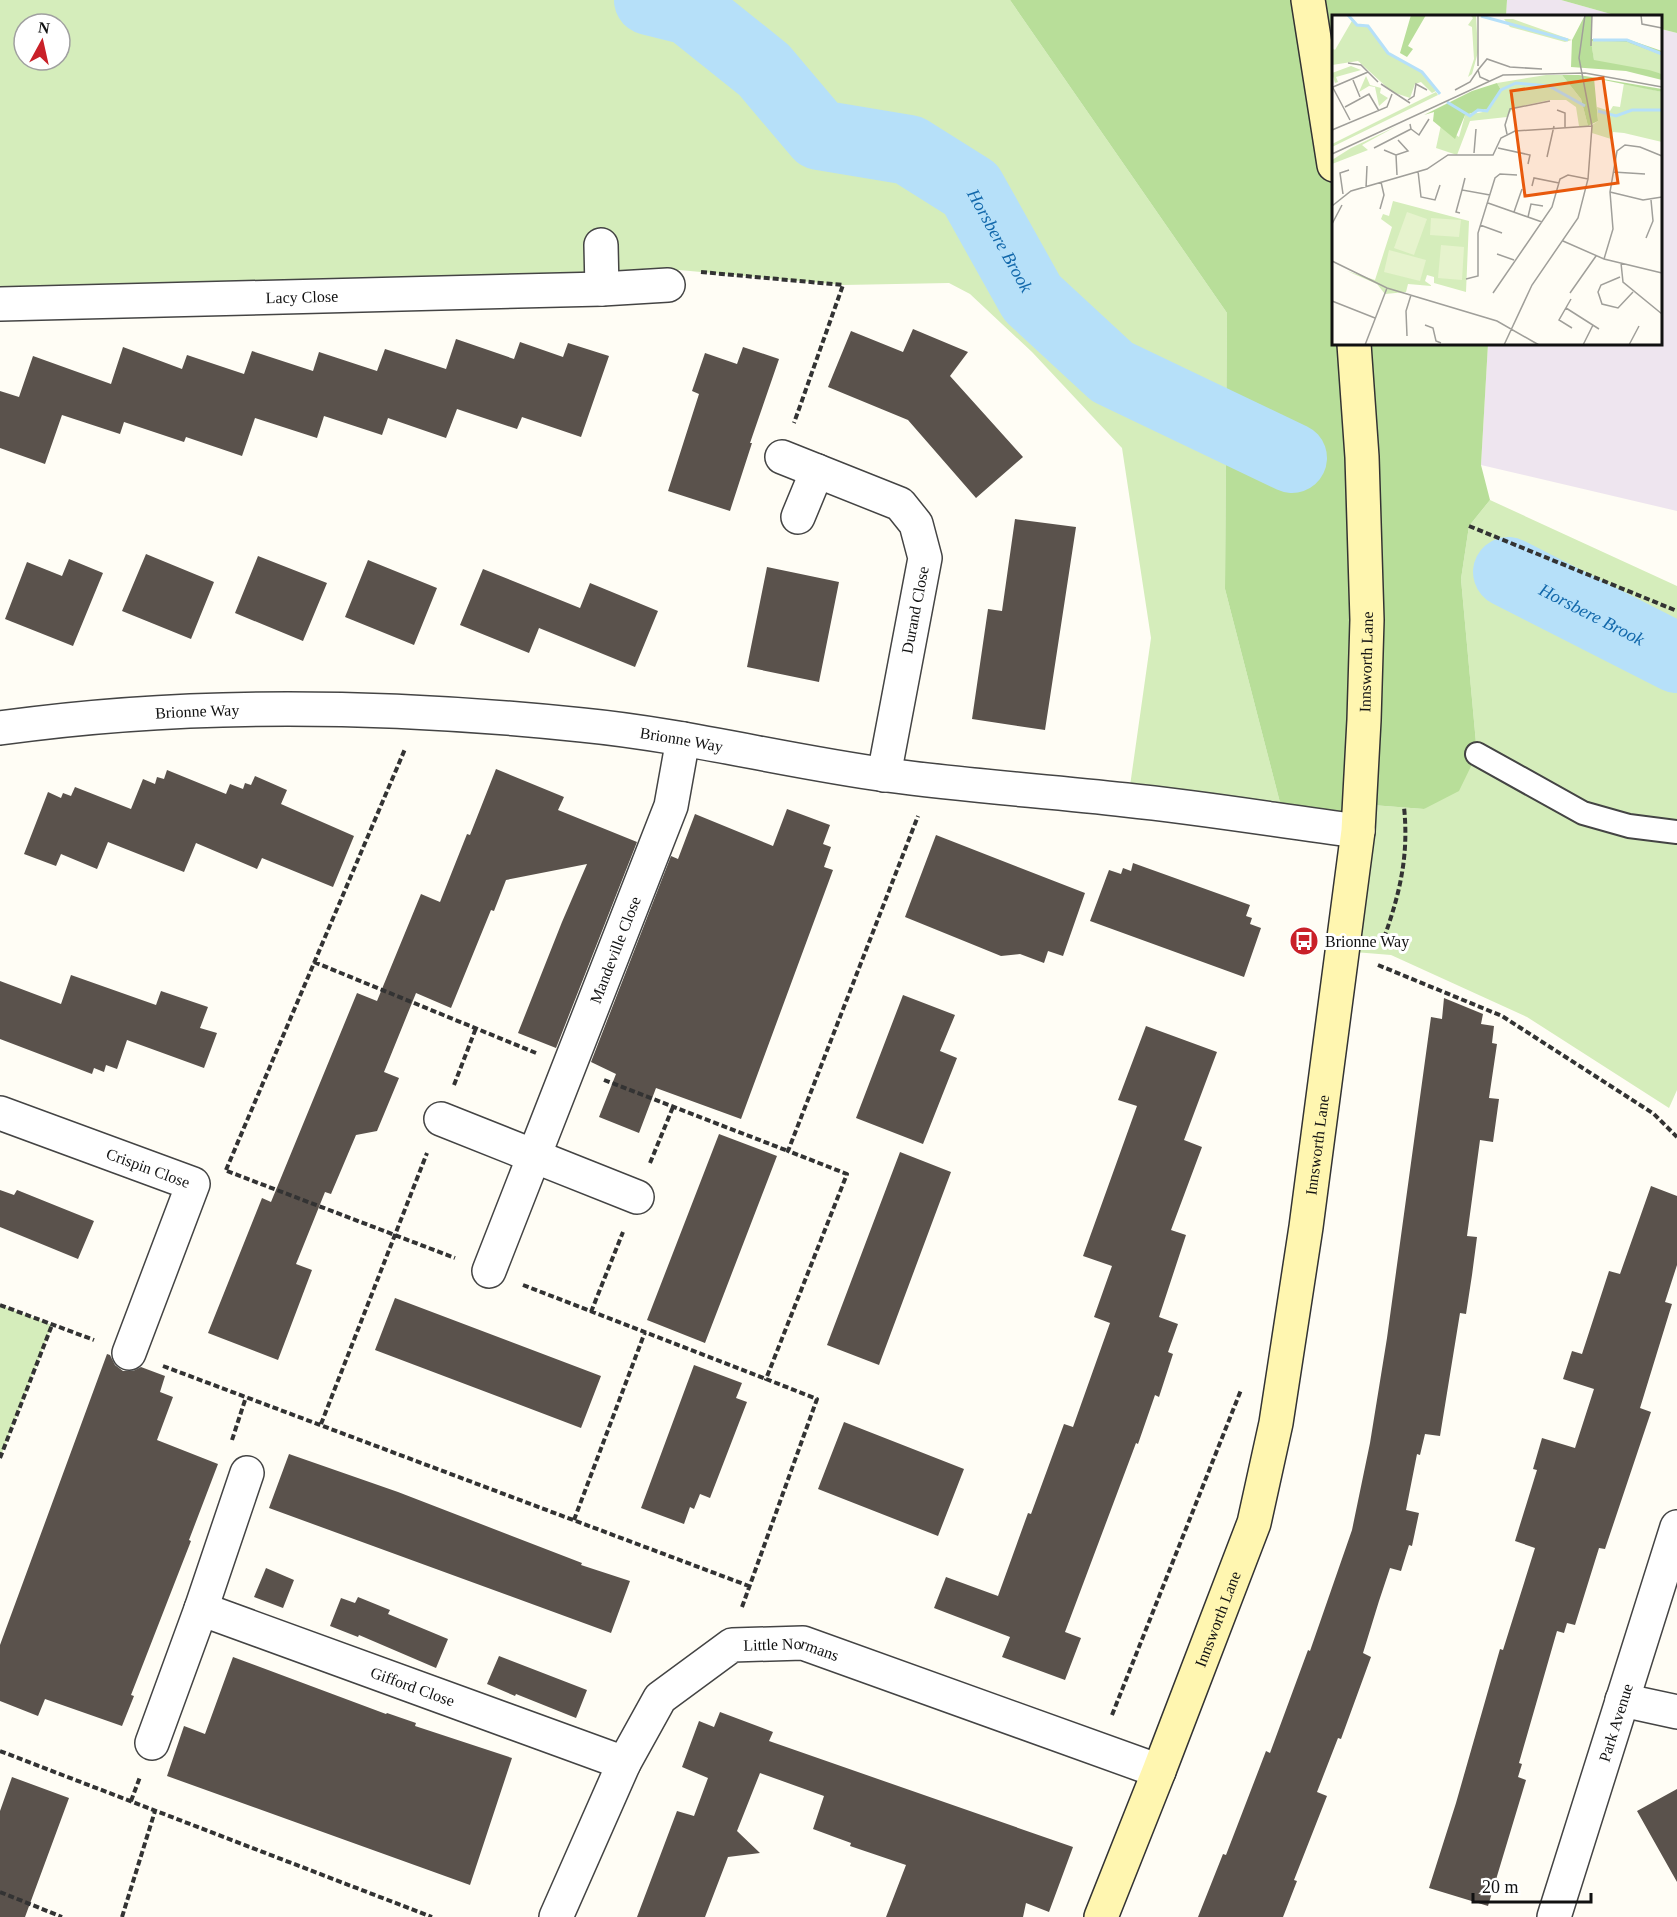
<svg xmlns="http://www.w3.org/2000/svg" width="1677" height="1917" font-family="'Times New Roman',serif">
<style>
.industrial{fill:#eee5ef}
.green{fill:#d5edbb;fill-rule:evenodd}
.forest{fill:#b8de99}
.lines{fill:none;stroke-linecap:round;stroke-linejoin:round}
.river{stroke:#b6e0f9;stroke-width:70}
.building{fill:#5a524c}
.lane-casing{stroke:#444;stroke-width:26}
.street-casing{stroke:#444;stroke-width:36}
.secondary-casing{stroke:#333;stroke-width:36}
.path{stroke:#333;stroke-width:4;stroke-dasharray:6 3;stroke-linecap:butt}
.lane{stroke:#fff;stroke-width:22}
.street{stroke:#fff;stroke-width:33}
.secondary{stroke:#fff6b0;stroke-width:33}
.labels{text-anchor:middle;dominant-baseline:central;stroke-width:6;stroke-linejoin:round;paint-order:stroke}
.street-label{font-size:16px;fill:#111;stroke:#fff}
.poi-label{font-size:16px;fill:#111;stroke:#fff;text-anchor:start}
.water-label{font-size:18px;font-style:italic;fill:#1268ab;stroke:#fff}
.inset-river{fill:none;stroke:#b6e0f9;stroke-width:3}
.inset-road{fill:none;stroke:#a09f9a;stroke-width:1.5}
.view{fill:#e8590c;fill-opacity:0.15;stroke:#e8590c;stroke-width:3}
.inset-edge{fill:none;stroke:#111;stroke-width:3}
</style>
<rect width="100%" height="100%" fill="#fffdf5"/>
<!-- industrial -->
<path class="industrial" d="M 1507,0 L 1561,0 L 1618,16 L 1506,16 Z
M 1661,29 L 1677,33 L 1677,511 L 1481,465 L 1488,344 L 1660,344 Z"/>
<!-- green -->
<path class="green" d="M 0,0 L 1010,0 L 1227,313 L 1225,589 L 1285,822 L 1128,800 L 1151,638 L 1122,448 L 1032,352 L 970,294 L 949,283 L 843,285 L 679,270 L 668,285 L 0,304 ZM 24,24 L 60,24 L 60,60 L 24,60 Z
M 1490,500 L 1677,586 L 1677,1090 L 1669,1108 L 1527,1017 L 1391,955 L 1342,951 L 1359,804 L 1424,809 L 1477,754 L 1461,579 L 1469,526 Z
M 0,1305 L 52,1325 L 0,1458 Z"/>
<!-- forest -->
<path class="forest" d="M 1010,0 L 1507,0 L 1506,16 L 1334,16 L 1334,344 L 1488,344 L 1481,465 L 1490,500 L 1469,526 L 1461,579 L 1477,754 L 1459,791 L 1424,809 L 1359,804 L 1358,831 L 1285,822 L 1225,589 L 1227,313 Z
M 1561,0 L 1677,0 L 1677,33 L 1661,29 L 1660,16 L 1618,16 Z"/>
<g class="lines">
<!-- river -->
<g class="river">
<path id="s1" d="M 649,0 L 689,10 L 764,70 L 819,135 L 909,150 L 971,189 L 1032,298 L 1112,372 L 1292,458"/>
<path id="s2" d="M 1508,572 L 1677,658"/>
</g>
</g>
<!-- building -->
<path class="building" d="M 913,329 L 968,352 L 950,376 L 1023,457 L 976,498 L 908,420 L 828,387 L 851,331 L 903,352 Z
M 456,339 L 514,359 L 520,342 L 563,357 L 568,343 L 609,356 L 581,437 L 522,417 L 517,429 L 457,409 L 446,438 L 388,418 L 382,435 L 324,416 L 317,438 L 255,418 L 242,456 L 186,437 L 184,442 L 124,422 L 120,434 L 62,415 L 45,464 L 0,448 L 0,391 L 19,397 L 33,356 L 111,384 L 123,347 L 182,369 L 187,355 L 244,374 L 252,351 L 313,371 L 319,352 L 377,371 L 385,349 L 446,369 Z
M 743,347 L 779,359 L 750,443 L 752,443 L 730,511 L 668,491 L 699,394 L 692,391 L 705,353 L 737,364 Z
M 1015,519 L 1076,527 L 1045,730 L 972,719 L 988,609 L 1002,611 Z
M 146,554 L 214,582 L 191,639 L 122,611 Z
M 258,556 L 327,583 L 303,641 L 235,613 Z
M 69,559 L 103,573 L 73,646 L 5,619 L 27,562 L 62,576 Z
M 368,560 L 437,588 L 414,645 L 345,617 Z
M 767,567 L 839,582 L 819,682 L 747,667 Z
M 483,569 L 580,608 L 590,583 L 658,611 L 635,667 L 539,628 L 529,653 L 460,625 Z
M 496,769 L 564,797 L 558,810 L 637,842 L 556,1048 L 518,1033 L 562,922 L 587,864 L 506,880 L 494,911 L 491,910 L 451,1008 L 416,993 L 384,1072 L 399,1078 L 377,1131 L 356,1135 L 331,1194 L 325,1192 L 296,1264 L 312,1270 L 278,1360 L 208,1333 L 262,1198 L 271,1202 L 357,993 L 377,1001 L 421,894 L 440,902 L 467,834 L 470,835 Z
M 167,770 L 226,794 L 230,784 L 243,789 L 245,783 L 251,785 L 255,776 L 287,790 L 281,804 L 354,836 L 333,887 L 262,858 L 257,869 L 196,843 L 184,872 L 108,842 L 97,869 L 61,854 L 56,866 L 24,854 L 48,792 L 61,798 L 63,793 L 71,796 L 75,787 L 131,809 L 143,779 L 155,784 L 157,777 L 164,779 Z
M 787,809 L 830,825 L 823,844 L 831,847 L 824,867 L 833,870 L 741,1119 L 656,1088 L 639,1133 L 599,1117 L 616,1074 L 591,1062 L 671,856 L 678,859 L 695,814 L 773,846 Z
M 936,835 L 1085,893 L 1063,956 L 1048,951 L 1044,963 L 1020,954 L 1001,956 L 905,917 Z
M 1133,863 L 1250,905 L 1246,916 L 1252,918 L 1250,924 L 1261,928 L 1244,977 L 1090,921 L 1109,870 L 1121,874 L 1123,868 L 1131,871 Z
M 71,975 L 156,1005 L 161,991 L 208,1007 L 200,1028 L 217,1033 L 204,1068 L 127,1040 L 117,1069 L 106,1065 L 104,1072 L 94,1068 L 92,1074 L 0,1039 L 0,981 L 61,1004 Z
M 903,995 L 955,1015 L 940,1051 L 957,1058 L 923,1144 L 856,1118 Z
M 1444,998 L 1483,1014 L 1481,1024 L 1494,1026 L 1492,1043 L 1497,1044 L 1489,1098 L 1499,1099 L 1493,1142 L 1480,1140 L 1467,1236 L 1477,1237 L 1472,1275 L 1466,1314 L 1460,1313 L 1440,1436 L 1425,1434 L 1420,1455 L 1417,1454 L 1406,1510 L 1419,1513 L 1412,1546 L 1409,1545 L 1401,1571 L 1390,1568 L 1379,1601 L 1363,1653 L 1371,1657 L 1341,1739 L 1338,1738 L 1317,1792 L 1327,1796 L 1294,1880 L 1297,1881 L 1283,1917 L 1198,1917 L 1223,1854 L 1226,1855 L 1266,1751 L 1270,1753 L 1308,1650 L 1310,1651 L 1352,1530 L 1370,1443 L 1387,1338 L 1431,1017 L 1442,1019 Z
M 1146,1026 L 1217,1052 L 1184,1140 L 1202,1147 L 1171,1230 L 1186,1235 L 1159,1317 L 1178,1324 L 1168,1352 L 1173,1354 L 1159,1397 L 1155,1395 L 1138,1444 L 1136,1443 L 1065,1632 L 1081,1638 L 1065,1680 L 1002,1657 L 1010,1637 L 934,1608 L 946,1577 L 998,1596 L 1028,1513 L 1031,1514 L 1064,1424 L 1073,1427 L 1110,1323 L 1094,1317 L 1112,1266 L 1083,1256 L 1137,1106 L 1118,1100 Z
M 719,1134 L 777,1156 L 705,1343 L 647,1320 Z
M 900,1152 L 951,1172 L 879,1365 L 827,1345 Z
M 1651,1186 L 1677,1196 L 1677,1265 L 1665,1302 L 1672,1304 L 1640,1408 L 1651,1412 L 1605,1549 L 1599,1548 L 1575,1625 L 1567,1623 L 1564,1633 L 1557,1631 L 1519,1763 L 1522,1764 L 1518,1777 L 1526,1780 L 1488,1906 L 1429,1888 L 1456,1803 L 1500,1649 L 1503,1650 L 1535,1548 L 1515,1541 L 1537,1470 L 1533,1469 L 1542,1438 L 1575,1448 L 1594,1389 L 1563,1379 L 1572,1351 L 1582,1354 L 1609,1271 L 1620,1274 Z
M 0,1190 L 14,1195 L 17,1190 L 94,1221 L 78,1259 L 0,1227 Z
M 395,1298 L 601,1376 L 581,1428 L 375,1350 Z
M 107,1354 L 110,1355 L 115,1365 L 123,1371 L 133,1371 L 141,1367 L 165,1376 L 160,1392 L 173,1397 L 157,1440 L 218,1464 L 189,1540 L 191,1541 L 182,1564 L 131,1695 L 134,1696 L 122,1726 L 45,1699 L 38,1716 L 0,1701 L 0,1645 Z
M 694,1365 L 742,1383 L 736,1398 L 747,1402 L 710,1498 L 700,1494 L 694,1509 L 690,1507 L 684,1524 L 641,1508 Z
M 844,1422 L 964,1469 L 938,1536 L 818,1489 Z
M 289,1454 L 398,1492 L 582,1563 L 581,1565 L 630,1581 L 611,1633 L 269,1508 Z
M 266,1568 L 294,1580 L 283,1608 L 254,1597 Z
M 358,1597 L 390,1610 L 388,1614 L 448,1639 L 436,1668 L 359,1635 L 358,1637 L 330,1626 L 341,1598 L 355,1603 Z
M 499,1656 L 587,1690 L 576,1718 L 516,1694 L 515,1696 L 487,1684 Z
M 233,1657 L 386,1714 L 387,1713 L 416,1723 L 415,1726 L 512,1758 L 470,1885 L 167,1776 L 184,1726 L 205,1734 Z
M 720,1712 L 773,1732 L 769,1741 L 1073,1847 L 1049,1912 L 1026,1903 L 1023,1917 L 886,1917 L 906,1865 L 850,1846 L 851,1843 L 813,1829 L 824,1796 L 760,1773 L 737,1831 L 760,1853 L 728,1857 L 705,1917 L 637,1917 L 677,1811 L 694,1816 L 708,1778 L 682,1767 L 699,1721 L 714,1727 Z
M 12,1777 L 69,1798 L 25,1917 L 0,1917 L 0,1811 Z
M 1677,1789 L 1677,1882 L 1637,1811 Z"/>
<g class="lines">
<!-- lane casing -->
<g class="lane-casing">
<path id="lane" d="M 1477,754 L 1583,813 L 1629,826 L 1677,832"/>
</g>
<!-- street casing -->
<g class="street-casing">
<g id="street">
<path d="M 601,245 L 602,289"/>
<path id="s3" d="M 0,304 L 602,289 L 668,285"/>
<path d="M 782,457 L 900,504 L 916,524 L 925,558 L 884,775"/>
<path d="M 798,517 L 817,471"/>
<path id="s4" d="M 0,728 C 192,701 390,705 582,725 C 685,735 785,761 887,775 C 967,786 1047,791 1126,800 C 1204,808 1281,821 1358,831"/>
<path id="s5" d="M 0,1113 L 193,1184 L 129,1353"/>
<path d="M 441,1119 L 637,1197"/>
<path id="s6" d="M 489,1271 L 671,806 L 683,739"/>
<path d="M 201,1609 L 247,1473"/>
<path d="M 1622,1700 L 1677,1712"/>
<path id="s7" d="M 152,1743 L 201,1609 L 624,1763"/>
<path id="s8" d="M 556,1917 L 624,1763 L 660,1698 L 732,1645 L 803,1643 L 1159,1771"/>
<path id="s9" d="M 1554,1917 L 1677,1527"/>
</g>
</g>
<!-- secondary casing -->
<g class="secondary-casing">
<g id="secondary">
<path d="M 1308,0 L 1334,165"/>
<path id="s10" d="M 1101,1917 L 1159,1771 L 1254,1523 L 1276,1423 L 1306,1227 L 1358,831 L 1364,720 L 1367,620 L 1362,457 L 1354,344"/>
</g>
</g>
<!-- path -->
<path class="path" d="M 701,272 L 843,285 L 794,423
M 1469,526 L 1677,611
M 1384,938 C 1400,893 1409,855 1404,807
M 314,962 L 536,1053
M 1378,965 L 1502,1016 L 1654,1114 L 1677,1137
M 604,1080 L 788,1151
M 454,1085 L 476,1028
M 650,1163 L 673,1107
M 226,1170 L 405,749
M 227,1171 L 455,1258
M 523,1285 L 766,1379
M 0,1305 L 94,1340
M 591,1312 L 623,1232
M 163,1366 L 749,1586
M 321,1424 L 427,1153
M 232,1440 L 246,1397
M 0,1458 L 52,1325
M 574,1520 L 645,1332
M 742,1607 L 817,1399 L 766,1379 L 847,1174 L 788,1151 L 918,816
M 1112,1715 L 1241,1390
M 0,1751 L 432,1917
M 131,1801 L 140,1777
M 0,1892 L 62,1917
M 122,1917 L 155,1811"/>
<!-- lane -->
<use href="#lane" class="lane"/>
<!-- street -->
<use href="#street" class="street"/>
<!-- secondary -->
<use href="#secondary" class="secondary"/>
</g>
<!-- icons -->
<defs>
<g id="bus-disc" transform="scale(1.5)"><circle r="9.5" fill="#c92028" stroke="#fff"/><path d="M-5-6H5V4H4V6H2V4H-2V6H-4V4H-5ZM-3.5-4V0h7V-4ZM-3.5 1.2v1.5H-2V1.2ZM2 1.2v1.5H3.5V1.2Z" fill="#fff"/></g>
</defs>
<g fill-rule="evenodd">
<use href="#bus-disc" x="1304" y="941"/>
</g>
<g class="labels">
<!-- street labels -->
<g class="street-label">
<text stroke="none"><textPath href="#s3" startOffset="302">Lacy Close</textPath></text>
<text transform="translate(915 610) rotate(-79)">Durand Close</text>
<text stroke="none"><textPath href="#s10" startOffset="1292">Innsworth Lane</textPath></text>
<text stroke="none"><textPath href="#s4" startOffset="198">Brionne Way</textPath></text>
<text stroke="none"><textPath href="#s4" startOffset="684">Brionne Way</textPath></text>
<text stroke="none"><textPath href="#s6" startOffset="345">Mandeville Close</textPath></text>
<text stroke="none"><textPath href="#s10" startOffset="806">Innsworth Lane</textPath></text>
<text stroke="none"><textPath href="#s5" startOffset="158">Crispin Close</textPath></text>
<text stroke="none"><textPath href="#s10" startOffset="320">Innsworth Lane</textPath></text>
<text stroke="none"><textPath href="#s8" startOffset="392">Little Normans</textPath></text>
<text stroke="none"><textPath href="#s7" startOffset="368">Gifford Close</textPath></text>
<text stroke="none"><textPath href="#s9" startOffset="204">Park Avenue</textPath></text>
</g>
<!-- poi labels -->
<g class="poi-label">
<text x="1325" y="941">Brionne Way</text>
</g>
<!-- water labels -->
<g class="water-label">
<text stroke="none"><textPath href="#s1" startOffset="446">Horsbere Brook</textPath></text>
<text stroke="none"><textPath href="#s2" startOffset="94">Horsbere Brook</textPath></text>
</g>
</g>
<!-- overview -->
<g transform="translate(1332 15)">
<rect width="330" height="330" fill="#fffdf5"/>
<path d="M 138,0 L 144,0 L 146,37 L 140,59 L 136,62 L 142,44 L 140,12 L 136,10 L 141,3 ZM 21,4 L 25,9 L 36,11 L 56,38 L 90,57 L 104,76 L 100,78 L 89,67 L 83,69 L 78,83 L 60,77 L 26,46 L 0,50 L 0,33 L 3,35 ZM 172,4 L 181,4 L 240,25 L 233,27 L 178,12 ZM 259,26 L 295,27 L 319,33 L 330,40 L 330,59 L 262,46 ZM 19,51 L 29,55 L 4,62 L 6,67 L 3,68 L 0,58 ZM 214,60 L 230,60 L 249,84 L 256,111 L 247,111 L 244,92 L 234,85 L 218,85 L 181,93 L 175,102 L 138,106 L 125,140 L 104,133 L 109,110 L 127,122 L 133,100 L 151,97 L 169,75 L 165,68 ZM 34,61 L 38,70 L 49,73 L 48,78 L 56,83 L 47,91 L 43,72 L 37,71 L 27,77 ZM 292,68 L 330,77 L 330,127 L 292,118 L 281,117 L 279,124 L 260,118 L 260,110 L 266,106 L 265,92 L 278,96 L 281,91 L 288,92 ZM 104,77 L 106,80 L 0,132 L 0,129 ZM 65,111 L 30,130 L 36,135 L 0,149 L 0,145 L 19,133 ZM 61,186 L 137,206 L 134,277 L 102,268 L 102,262 L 95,260 L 93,266 L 100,271 L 76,269 L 74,277 L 53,279 L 45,269 L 15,256 L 43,265 L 60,212 L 49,204 L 51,199 L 57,201 Z" fill="#d5edbb"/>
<path d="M 79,0 L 94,0 L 76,31 L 81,34 L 75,42 L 68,38 ZM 253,0 L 260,0 L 259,24 L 295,24 L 330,36 L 330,40 L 295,27 L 259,26 L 262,45 L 317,55 L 330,59 L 330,65 L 294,56 L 239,52 L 240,25 ZM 230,60 L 247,60 L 330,74 L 330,77 L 262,63 L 266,106 L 256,111 L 249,84 ZM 165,68 L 169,75 L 158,93 L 133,100 L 123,124 L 101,106 L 102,97 L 92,100 L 140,76 Z" fill="#b8de99"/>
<path d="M 75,197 L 95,204 L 82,240 L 62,233 ZM 99,203 L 129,205 L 127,222 L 98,220 ZM 109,230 L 132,232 L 130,265 L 106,263 ZM 57,235 L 94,245 L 88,266 L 52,257 Z" fill="#e6f3cd"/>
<path class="inset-river" d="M 16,0 L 25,10 L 36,11 L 56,38 L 90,57 L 108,79M 149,1 L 236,25M 261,25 L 295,25 L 330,39M 115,87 L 138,101 L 146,95 L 155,96 L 169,75 L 184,68 L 217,71 L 253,91M 266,96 L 284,101 L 300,95 L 330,95"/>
<path class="inset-road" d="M 146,0 L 146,51M 309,0 L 310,9 L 330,13M 259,31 L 260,0M 16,48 L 29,50 L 46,67M 21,65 L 28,82M 157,66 L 148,62 L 146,55 L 155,44 L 178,52 L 210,54M 49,69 L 78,88M 0,71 L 18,105M 1,72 L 36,57M 123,75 L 138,67 L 146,55M 76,85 L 82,81 L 84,69 L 95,75M 13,92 L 37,79 L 47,96M 225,95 L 233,98 L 233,112M 79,114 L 87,120 L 97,104M 0,115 L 55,92 L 60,79M 175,119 L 173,110 L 178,94 L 218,86M 42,133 L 79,114 L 78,109M 166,133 L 198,140 L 196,149M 52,135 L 64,140 L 65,160M 142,138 L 144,114M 0,139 L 171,60 L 253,58 L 330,72M 64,140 L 76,136 L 66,125M 215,142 L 222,111M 86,156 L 89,182 L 103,185 L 108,170M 281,157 L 313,159M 133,163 L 130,175 L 158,180M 200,171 L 202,163 L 227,168M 34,173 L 35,151M 278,177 L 311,185 L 330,182M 11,179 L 8,158 L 17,155M 156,188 L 210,207M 0,191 L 19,176 L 95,154 L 116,140 L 161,140 L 169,123 L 183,116 L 260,111M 48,194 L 52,180 L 49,167M 182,197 L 190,174M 128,198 L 124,197 L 130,175M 196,202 L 199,189 L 211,191M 0,209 L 10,190M 148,210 L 170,218M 314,223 L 321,206 L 319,185M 231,226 L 272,244 L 330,258M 165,239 L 182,245M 272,244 L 281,214 L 278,177 L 285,136 L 293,130 L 308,132 L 330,141M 0,246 L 55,273 L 165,306 L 207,330M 289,248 L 291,267 L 330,299M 288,262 L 269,270 L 266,277 L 270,289 L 286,293 L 301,277M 134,264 L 146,261 L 146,218 L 163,163 L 168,159 L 185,160M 161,278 L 220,192 L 228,164 L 236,160 L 256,164M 238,278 L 264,241M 239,284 L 227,305 L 240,313M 0,286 L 43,303M 234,293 L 267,314M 93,310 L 101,313 L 104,326 L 109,328M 75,321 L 74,296 L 79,280M 33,330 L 55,273M 172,330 L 200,270 L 246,203 L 256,164 L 260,111 L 247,43 L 253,0M 251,330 L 261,310M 297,330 L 307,311"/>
<path class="view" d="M 271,63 L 286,168 L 193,181 L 179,76 Z"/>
<rect width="330" height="330" class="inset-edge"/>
</g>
<!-- north arrow -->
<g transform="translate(42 42) rotate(8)"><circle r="28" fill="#ffffff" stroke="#a0a0a0" stroke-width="1.5"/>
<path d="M0-4.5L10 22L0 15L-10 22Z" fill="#c92028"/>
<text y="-9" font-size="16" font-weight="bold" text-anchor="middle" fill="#111111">N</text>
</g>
<!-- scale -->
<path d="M1473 1893v9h118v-9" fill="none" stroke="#111111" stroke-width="3"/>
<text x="1482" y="1893" font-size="18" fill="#111111" stroke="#ffffff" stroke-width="4.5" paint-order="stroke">20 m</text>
</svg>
